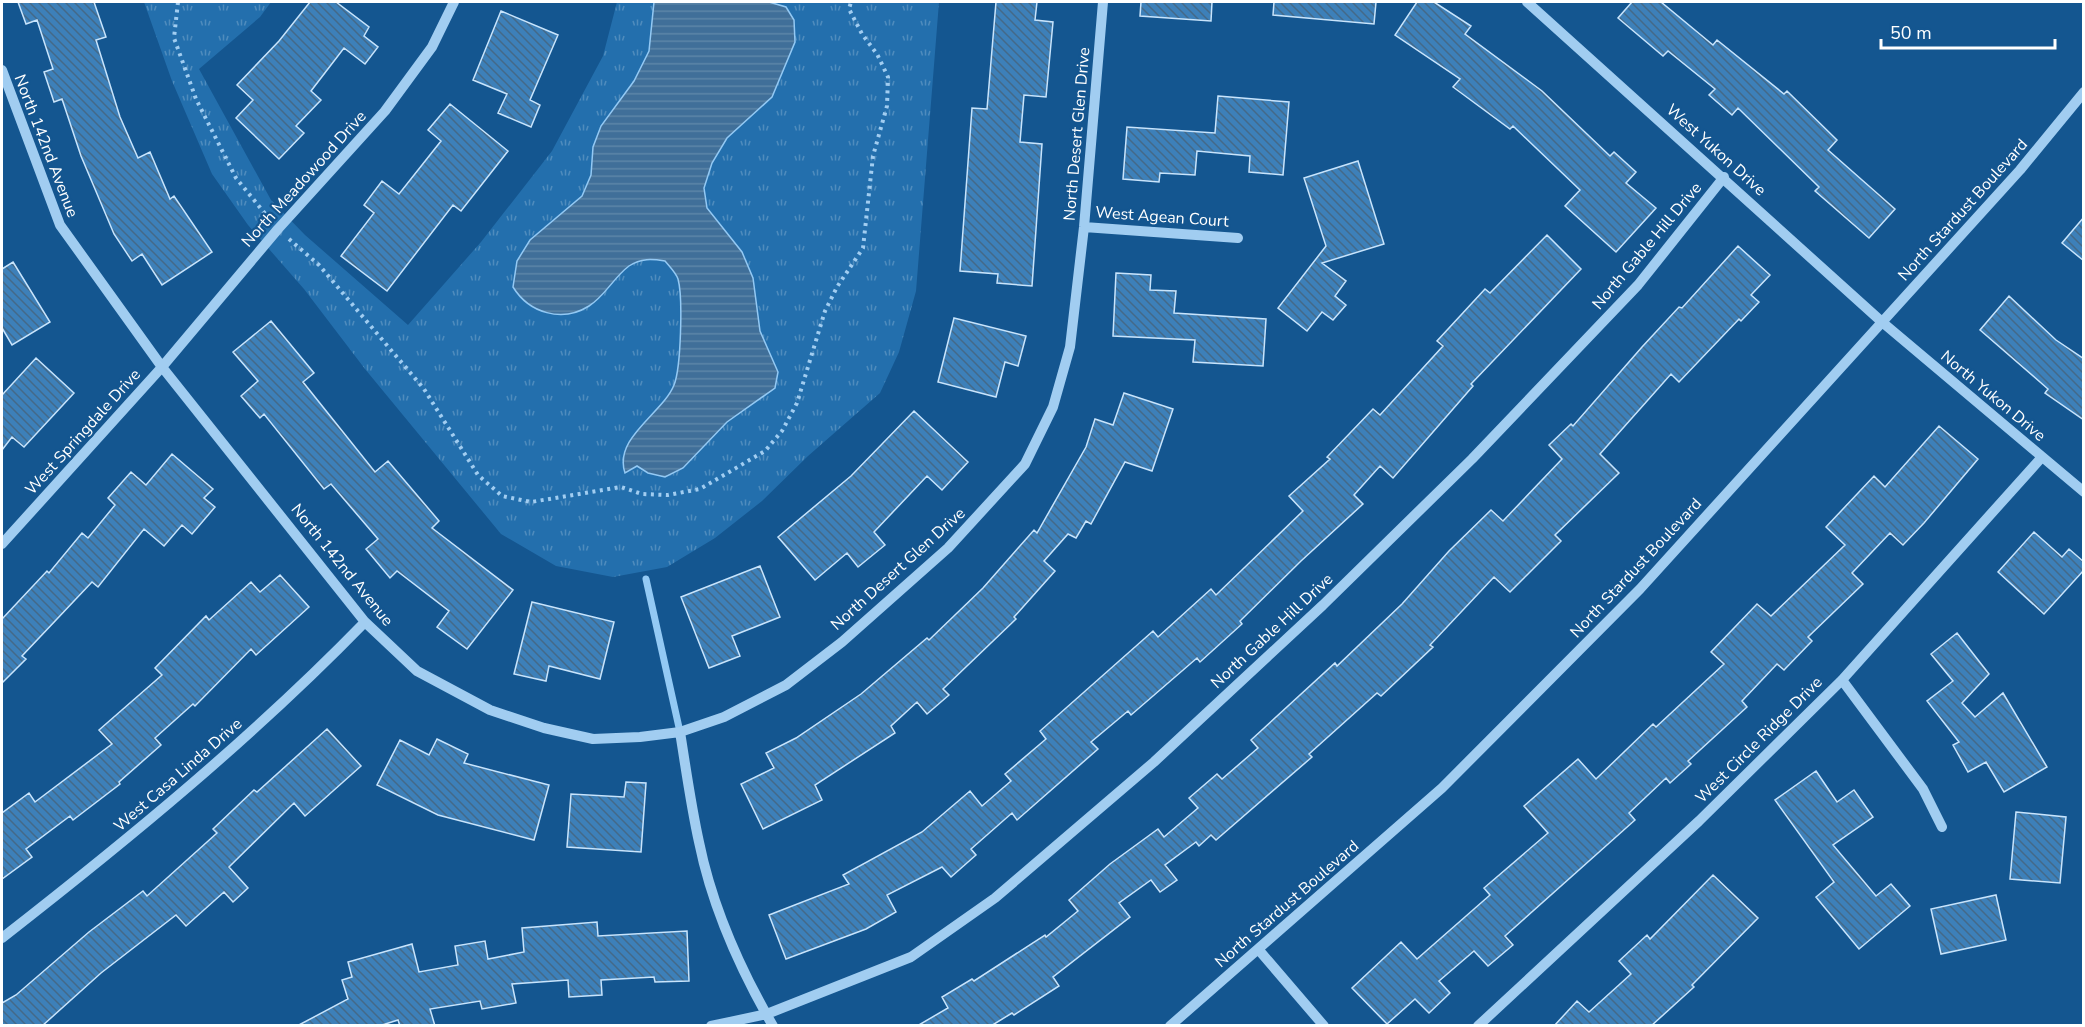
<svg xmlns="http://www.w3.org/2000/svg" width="2085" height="1027" font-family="'Nunito Sans',sans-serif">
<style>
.grass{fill:url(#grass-tufts)}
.water{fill:url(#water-rules);stroke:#93c9f4;stroke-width:1.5}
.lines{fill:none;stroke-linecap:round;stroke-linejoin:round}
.stream{stroke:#93c9f4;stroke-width:7}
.building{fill:url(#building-back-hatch);stroke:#c8e4fc;stroke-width:1.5}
.path{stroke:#a1cdf1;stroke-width:4;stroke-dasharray:3 4.5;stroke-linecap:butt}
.minor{stroke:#a1cdf1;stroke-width:10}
.labels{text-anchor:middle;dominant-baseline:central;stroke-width:4.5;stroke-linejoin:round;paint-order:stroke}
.street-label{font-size:16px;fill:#fff;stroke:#145690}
</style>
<defs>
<pattern id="grass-tufts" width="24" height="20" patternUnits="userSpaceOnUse" patternTransform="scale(1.5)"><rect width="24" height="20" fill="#236fad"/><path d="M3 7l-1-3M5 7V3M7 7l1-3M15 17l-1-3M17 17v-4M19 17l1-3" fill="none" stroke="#4f8cbd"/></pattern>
<pattern id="water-rules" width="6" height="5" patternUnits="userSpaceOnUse" patternTransform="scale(1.5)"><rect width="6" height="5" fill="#406f99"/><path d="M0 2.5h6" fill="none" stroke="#5d85a8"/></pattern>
<pattern id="building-back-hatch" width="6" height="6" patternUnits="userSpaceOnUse" patternTransform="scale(1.5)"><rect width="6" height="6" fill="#3d80b9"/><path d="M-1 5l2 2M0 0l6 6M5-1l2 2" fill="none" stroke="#446988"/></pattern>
</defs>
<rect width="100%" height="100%" fill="#145690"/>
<!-- grass -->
<path class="grass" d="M 144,2 L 271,2 L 260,17 L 199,69 L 271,200 L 305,235 L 408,325 L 481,242 L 552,151 L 603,56 L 617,2 L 939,2 L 916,291 L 899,352 L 880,393 L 808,456 L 762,501 L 715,538 L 667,567 L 613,577 L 556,566 L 501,534 L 365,369 L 304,289 L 248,225 L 212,174 L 172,81 Z"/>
<!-- water -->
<path class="water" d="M 654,2 L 769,2 L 786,7 L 794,20 L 795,42 L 772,97 L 727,138 L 712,163 L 704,188 L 707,208 L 742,252 L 753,278 L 760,331 L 778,372 L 775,388 L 727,422 L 683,468 L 665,477 L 648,473 L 637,466 L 625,473 C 613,438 663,413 674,385 C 681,368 683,297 678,279 C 676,273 669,266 665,261 C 652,259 641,258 629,266 C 614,277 605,296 589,306 C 562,323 529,313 513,287 L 517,261 L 530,240 L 582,196 L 591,175 L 593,147 L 601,126 L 634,81 L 649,51 Z"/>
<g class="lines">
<!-- stream -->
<path class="stream" d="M 646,579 L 680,732"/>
</g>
<!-- building -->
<path class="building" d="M 18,2 L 94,2 L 106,37 L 96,40 L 120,117 L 138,158 L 150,152 L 170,199 L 174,196 L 212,252 L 162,285 L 142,254 L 132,261 L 114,234 L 81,156 L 62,99 L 54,102 L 44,72 L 53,69 L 37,20 L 26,24 Z
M 310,2 L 336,2 L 369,27 L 364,36 L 378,47 L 365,64 L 344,48 L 311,91 L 321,100 L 296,126 L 304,133 L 279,159 L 236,118 L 253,100 L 237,85 L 279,41 Z
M 996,2 L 1037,2 L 1035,20 L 1053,22 L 1046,97 L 1024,95 L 1020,142 L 1042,144 L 1032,286 L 997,283 L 998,274 L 960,271 L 972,108 L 987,109 Z
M 1141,2 L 1212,2 L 1211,21 L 1140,16 Z
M 1274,2 L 1376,2 L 1374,24 L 1273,15 Z
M 1417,2 L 1434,2 L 1471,26 L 1465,34 L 1542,91 L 1610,156 L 1614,152 L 1636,172 L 1626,183 L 1656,208 L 1616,252 L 1565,206 L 1580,190 L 1513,126 L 1510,129 L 1453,87 L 1460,79 L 1395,35 Z
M 1632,2 L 1661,2 L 1713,45 L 1717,40 L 1784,94 L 1787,91 L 1837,140 L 1828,150 L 1895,209 L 1869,238 L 1815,191 L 1819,187 L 1738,108 L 1732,115 L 1709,95 L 1715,89 L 1668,51 L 1663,56 L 1618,18 Z
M 501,11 L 558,35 L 530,100 L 540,105 L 531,127 L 498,113 L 507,94 L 473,80 Z
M 1218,96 L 1289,102 L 1283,175 L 1249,172 L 1250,156 L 1197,151 L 1195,175 L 1160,173 L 1159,182 L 1123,179 L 1127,127 L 1215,133 Z
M 450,104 L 508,151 L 461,211 L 453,205 L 387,291 L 341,256 L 374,213 L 364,205 L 382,181 L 399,194 L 441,141 L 428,130 Z
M 1358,161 L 1384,244 L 1322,263 L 1346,281 L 1335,296 L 1346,305 L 1333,320 L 1322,312 L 1307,331 L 1278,308 L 1326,246 L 1304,178 Z
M 2084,217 L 2084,261 L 2062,243 Z
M 1547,235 L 1581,269 L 1471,384 L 1473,386 L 1393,478 L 1380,466 L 1354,495 L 1363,504 L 1301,561 L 1240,621 L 1242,624 L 1200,662 L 1197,658 L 1131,715 L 1128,711 L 1091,742 L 1098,749 L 1017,820 L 1012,813 L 971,849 L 976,855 L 951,877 L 942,867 L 887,895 L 896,912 L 866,929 L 786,959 L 769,915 L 849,884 L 843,875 L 922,832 L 970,791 L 982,806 L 1011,781 L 1005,774 L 1046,739 L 1040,731 L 1153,631 L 1158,637 L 1211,589 L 1216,595 L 1303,511 L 1289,496 L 1330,459 L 1327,457 L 1373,409 L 1380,415 L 1443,346 L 1437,341 L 1485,289 L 1490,293 Z
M 1738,246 L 1770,275 L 1751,295 L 1759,302 L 1741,321 L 1739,319 L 1679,382 L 1671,374 L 1600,454 L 1619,473 L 1555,535 L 1561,541 L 1510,592 L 1494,577 L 1430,645 L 1433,647 L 1381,696 L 1377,693 L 1309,754 L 1312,757 L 1216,840 L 1211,835 L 1199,846 L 1196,842 L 1165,865 L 1177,880 L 1160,892 L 1151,880 L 1119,903 L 1130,917 L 1053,977 L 1059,986 L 1014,1015 L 1012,1013 L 991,1026 L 917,1026 L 948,1008 L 942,997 L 972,979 L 974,981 L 1045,935 L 1046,937 L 1078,911 L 1069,900 L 1110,864 L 1158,829 L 1164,837 L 1198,808 L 1189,798 L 1217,774 L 1222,779 L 1258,748 L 1251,740 L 1335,663 L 1337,666 L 1402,604 L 1449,551 L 1491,510 L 1503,521 L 1562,459 L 1549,445 L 1571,424 L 1573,426 L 1642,347 L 1679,307 L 1682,308 Z
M 13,262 L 50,322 L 12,345 L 2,328 L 2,269 Z
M 1116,273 L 1151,275 L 1150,290 L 1176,291 L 1174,313 L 1266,319 L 1263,366 L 1193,362 L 1195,340 L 1113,336 Z
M 2009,296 L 2056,340 L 2084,359 L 2084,420 L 2045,393 L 2048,389 L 1980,330 Z
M 954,318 L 1026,336 L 1018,366 L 1005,362 L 996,397 L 938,382 Z
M 271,321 L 314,373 L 303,382 L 375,472 L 388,461 L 439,521 L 432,528 L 513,590 L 467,649 L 437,627 L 449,611 L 397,571 L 390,578 L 366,549 L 378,539 L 331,484 L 324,489 L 264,414 L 260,418 L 241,396 L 258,381 L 233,352 Z
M 36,358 L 74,393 L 24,447 L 12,437 L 2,450 L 2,395 Z
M 1124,393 L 1173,409 L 1152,471 L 1125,462 L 1091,524 L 1086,521 L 1076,538 L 1068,534 L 1044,561 L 1055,571 L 1014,617 L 1016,619 L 943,689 L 949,695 L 927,714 L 917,702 L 891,726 L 895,733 L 815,785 L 822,800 L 763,829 L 741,784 L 774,768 L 766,753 L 796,738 L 861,694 L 927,638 L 929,640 L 983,588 L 1034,530 L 1037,533 L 1086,447 L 1095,419 L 1113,425 Z
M 914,411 L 968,462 L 942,490 L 927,476 L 874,532 L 885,545 L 858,567 L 847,553 L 815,580 L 778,537 L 851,476 Z
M 1939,426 L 1978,459 L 1924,523 L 1903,545 L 1890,533 L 1852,573 L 1863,584 L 1808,637 L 1812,641 L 1784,670 L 1777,664 L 1742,701 L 1747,707 L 1688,761 L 1691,764 L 1670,783 L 1666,778 L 1629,813 L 1635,820 L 1505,936 L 1513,945 L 1488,966 L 1474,951 L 1439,981 L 1450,993 L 1429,1013 L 1415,999 L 1387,1024 L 1352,988 L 1401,942 L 1417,959 L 1490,895 L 1484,888 L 1548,833 L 1524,806 L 1578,759 L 1596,779 L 1653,724 L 1656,727 L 1724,664 L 1711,652 L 1757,604 L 1771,616 L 1845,545 L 1826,527 L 1874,476 L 1885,487 Z
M 172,454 L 213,489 L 204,498 L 215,507 L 192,534 L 182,525 L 164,546 L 144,529 L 98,587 L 92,582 L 22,656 L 26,659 L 2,683 L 2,619 L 47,571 L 49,573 L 82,533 L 88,538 L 115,505 L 108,498 L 131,472 L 146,485 Z
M 2034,532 L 2062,557 L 2069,549 L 2084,562 L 2084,570 L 2044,614 L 1998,572 Z
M 760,566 L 780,617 L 732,636 L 740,656 L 709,668 L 681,597 Z
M 280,575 L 309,607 L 256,655 L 251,649 L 195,706 L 193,704 L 155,738 L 161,745 L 119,782 L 120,784 L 73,820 L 70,816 L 26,849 L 32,857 L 2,879 L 2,813 L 29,793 L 35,802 L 112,744 L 99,730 L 162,675 L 155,668 L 206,616 L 209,620 L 251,582 L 260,592 Z
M 532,602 L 614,622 L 600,679 L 549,666 L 546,681 L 514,674 Z
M 1957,633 L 1989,674 L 1962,703 L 1975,717 L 2003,693 L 2047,767 L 2004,792 L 1986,762 L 1968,772 L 1953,745 L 1959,742 L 1927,701 L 1953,681 L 1931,654 Z
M 327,729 L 361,766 L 305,816 L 294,803 L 229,867 L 248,888 L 233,902 L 224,892 L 186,926 L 176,915 L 101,973 L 42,1026 L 2,1026 L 2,1003 L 16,995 L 89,932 L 143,891 L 147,896 L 217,833 L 213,829 L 254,790 L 257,792 Z
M 437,739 L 468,754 L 464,763 L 549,785 L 534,840 L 438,815 L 377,785 L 400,740 L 429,755 Z
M 1816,771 L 1837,802 L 1854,790 L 1873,817 L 1833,845 L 1876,896 L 1891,884 L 1910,906 L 1859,949 L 1816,897 L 1834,882 L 1775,800 Z
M 626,782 L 646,783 L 641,852 L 567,847 L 571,794 L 624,797 Z
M 2016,812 L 2066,817 L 2060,883 L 2010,879 Z
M 1713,875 L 1758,918 L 1692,985 L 1694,987 L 1651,1026 L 1554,1026 L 1577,1001 L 1589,1012 L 1631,974 L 1619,961 L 1647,935 L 1650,939 Z
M 1996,895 L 2006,940 L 1941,954 L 1931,909 Z
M 597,922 L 598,936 L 687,931 L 689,981 L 655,982 L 654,977 L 601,980 L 602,995 L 569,997 L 568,980 L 512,984 L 516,1003 L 482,1009 L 480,1001 L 430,1009 L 435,1026 L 400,1026 L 398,1020 L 379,1026 L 297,1026 L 348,999 L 342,980 L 352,977 L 348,962 L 412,944 L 419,972 L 458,965 L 455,946 L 485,941 L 488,959 L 524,952 L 522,928 Z"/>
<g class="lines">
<!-- path -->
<path class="path" d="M 178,2 L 174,38 L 196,99 L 236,178 L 267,216
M 289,239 L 319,265 L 424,389 L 478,475 L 502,496 L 531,502 L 621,487 L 642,494 L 668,495 L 700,489 L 765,451 L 782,431 L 797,403 L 825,311 L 837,287 L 863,248 L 873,156 L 887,106 L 888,77 L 877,54 L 862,34 L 849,9 L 851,2"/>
<!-- minor -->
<path class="minor" d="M 1527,2 L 1882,322 L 2084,492
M 2,70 L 60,225 L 162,367 L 365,622 L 417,671 L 490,710 L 544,728 L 593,739 L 640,737 L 680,732 L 724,717 L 786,685 L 842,642 L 948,548 L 1025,464 L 1053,407 L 1070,347 L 1084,227 L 1103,2
M 1084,227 L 1238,238
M 2,544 L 162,367 L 278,229 L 385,111 L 432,47 L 454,2
M 1842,680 L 1923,789 L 1942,827
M 680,732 C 686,769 691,806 699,842 C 712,906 740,969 773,1026
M 2,938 C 129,839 253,737 365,622
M 1258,949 L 1324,1026
M 711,1026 L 767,1014 L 911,957 L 995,898 L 1154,762 L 1323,605 L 1472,459 L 1638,285 L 1724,177
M 1170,1026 L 1442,788 L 1640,589 L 2020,170 L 2084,92
M 1478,1026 L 1699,821 L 1842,680 L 2042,457"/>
</g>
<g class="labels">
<!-- street labels -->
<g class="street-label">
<text transform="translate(1077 134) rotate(-85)">North Desert Glen Drive</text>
<text transform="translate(46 146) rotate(69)">North 142nd Avenue</text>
<text transform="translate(1716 150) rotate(42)">West Yukon Drive</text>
<text transform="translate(304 179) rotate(-48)">North Meadowood Drive</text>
<text transform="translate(1963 210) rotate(-48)">North Stardust Boulevard</text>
<text transform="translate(1162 217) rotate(4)">West Agean Court</text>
<text transform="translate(1647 246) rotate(-50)">North Gable Hill Drive</text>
<text transform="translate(1993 396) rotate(40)">North Yukon Drive</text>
<text transform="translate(83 432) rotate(-48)">West Springdale Drive</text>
<text transform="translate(342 565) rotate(51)">North 142nd Avenue</text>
<text transform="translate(1636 568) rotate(-47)">North Stardust Boulevard</text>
<text transform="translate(898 569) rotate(-42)">North Desert Glen Drive</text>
<text transform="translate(1272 631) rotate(-43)">North Gable Hill Drive</text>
<text transform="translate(1759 740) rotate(-45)">West Circle Ridge Drive</text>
<text transform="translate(178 775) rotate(-41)">West Casa Linda Drive</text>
<text transform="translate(1287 904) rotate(-41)">North Stardust Boulevard</text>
</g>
</g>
<!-- border -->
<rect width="2085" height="1027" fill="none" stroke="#ffffff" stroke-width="6"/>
<!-- scale -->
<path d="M1881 39v9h174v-9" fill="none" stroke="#ffffff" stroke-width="3"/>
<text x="1890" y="39" font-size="18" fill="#ffffff" stroke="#145690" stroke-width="4.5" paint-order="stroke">50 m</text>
</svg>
